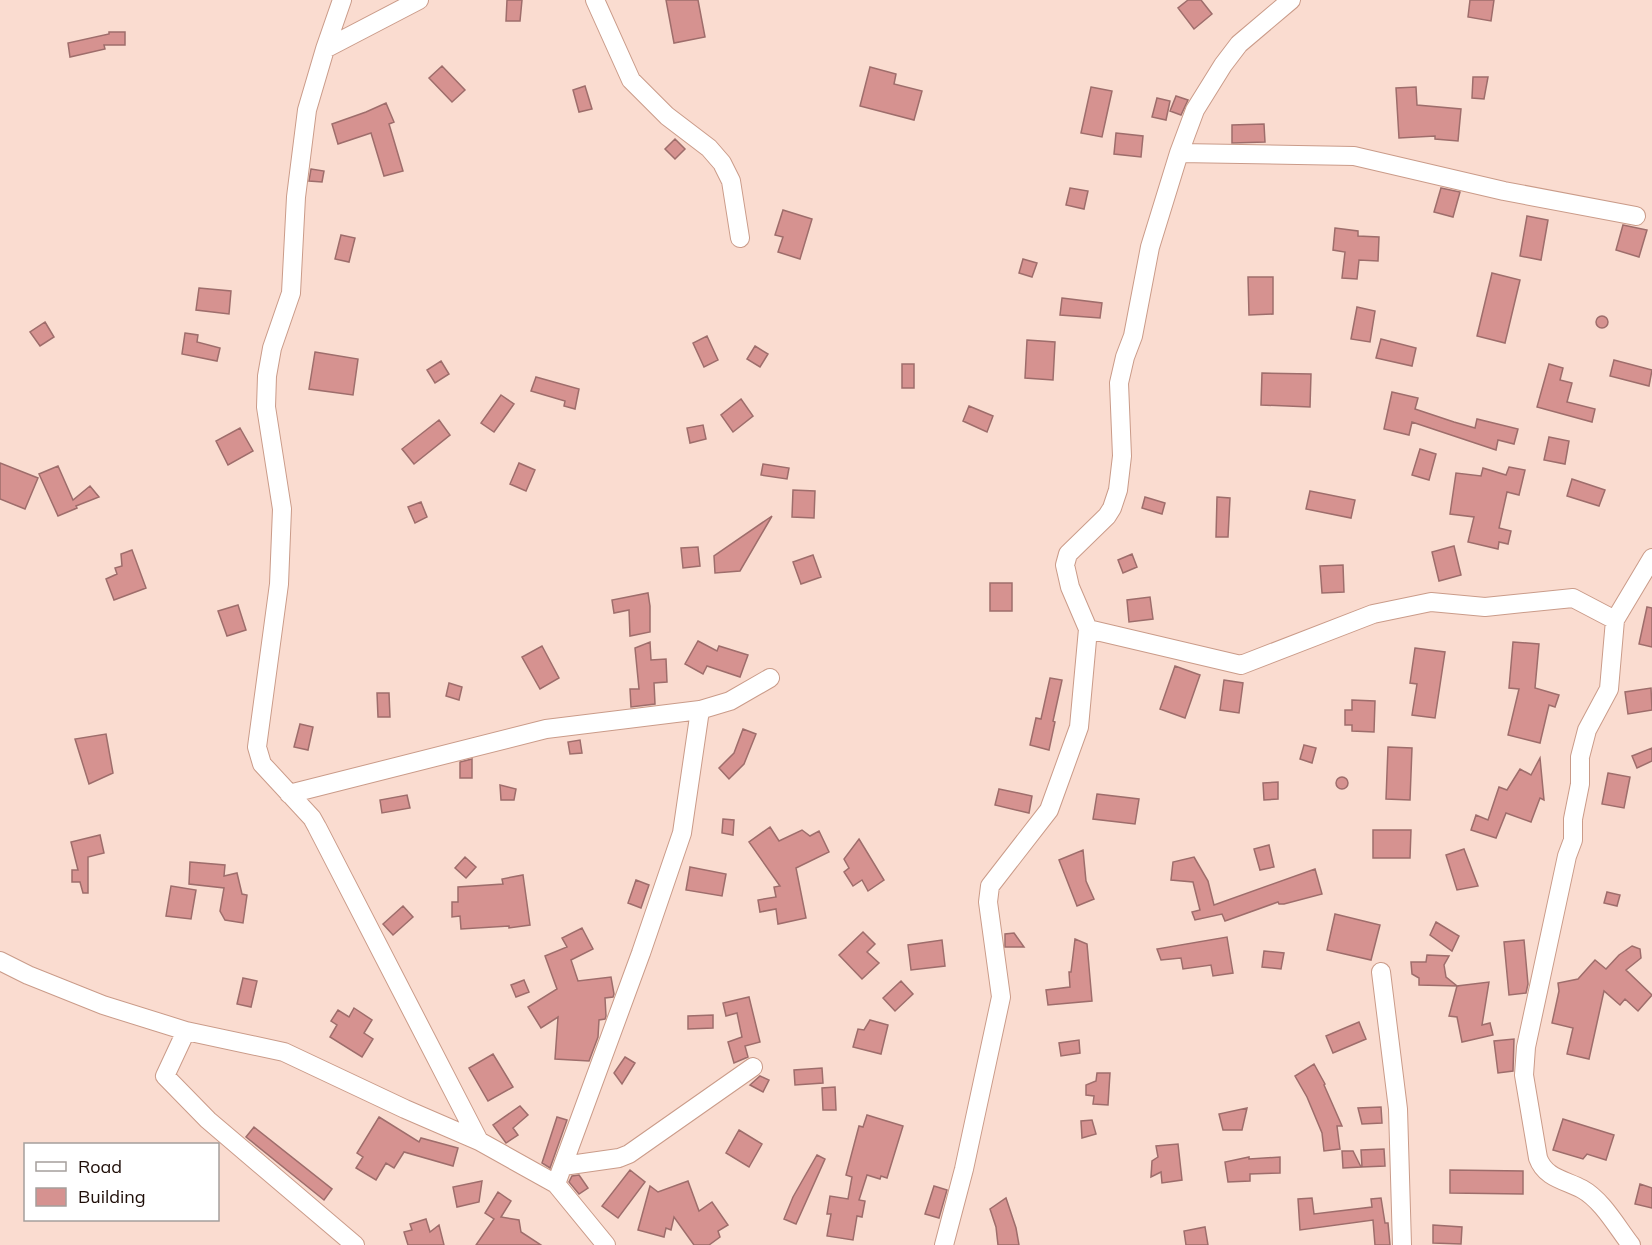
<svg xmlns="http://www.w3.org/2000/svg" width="1652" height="1245" font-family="Mulish,sans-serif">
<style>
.building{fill:#d69290;stroke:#9e6d6b;stroke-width:1.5}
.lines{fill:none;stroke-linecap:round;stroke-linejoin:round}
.street-casing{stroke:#ca9b89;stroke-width:20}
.street{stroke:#fff;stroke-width:18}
</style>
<rect width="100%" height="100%" fill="#fadcd0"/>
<!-- building -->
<path class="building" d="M 507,0 L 522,0 L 520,21 L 506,21 Z
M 666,0 L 698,0 L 705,37 L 674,43 Z
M 1188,0 L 1201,0 L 1212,14 L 1194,29 L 1178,8 Z
M 1470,0 L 1494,0 L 1491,21 L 1468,17 Z
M 109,32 L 125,32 L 125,45 L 104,45 L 105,49 L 70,57 L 68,43 L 109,34 Z
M 442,66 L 465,90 L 452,102 L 429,78 Z
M 870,67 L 896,74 L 894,84 L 922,91 L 914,120 L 860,106 Z
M 1473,77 L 1488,77 L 1484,99 L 1472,98 Z
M 585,86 L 592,109 L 579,112 L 573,90 Z
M 1091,87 L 1112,91 L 1102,137 L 1081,133 Z
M 1416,87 L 1417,105 L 1461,109 L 1458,141 L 1435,139 L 1435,136 L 1399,138 L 1396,88 Z
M 1176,96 L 1188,100 L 1181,115 L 1170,111 Z
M 1157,98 L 1170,101 L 1166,120 L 1152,117 Z
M 386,103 L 394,122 L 389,124 L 403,171 L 384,176 L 371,133 L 338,144 L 332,124 L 366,112 Z
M 1264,124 L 1265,142 L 1232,143 L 1232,125 Z
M 1116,133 L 1143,136 L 1141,157 L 1114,154 Z
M 675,139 L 685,149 L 675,159 L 665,149 Z
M 311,169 L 324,171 L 322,182 L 309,181 Z
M 1070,188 L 1088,191 L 1084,209 L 1066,205 Z
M 1441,188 L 1460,192 L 1453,217 L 1434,212 Z
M 783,210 L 812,219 L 800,259 L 778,252 L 783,237 L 775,235 Z
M 1527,216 L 1548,220 L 1541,260 L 1520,256 Z
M 1623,225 L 1647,230 L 1639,257 L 1616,250 Z
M 1335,228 L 1358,231 L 1358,236 L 1379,237 L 1378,261 L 1359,260 L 1357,279 L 1342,278 L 1345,252 L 1333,250 Z
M 341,235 L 355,238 L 349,262 L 335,259 Z
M 1023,259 L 1037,263 L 1032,277 L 1019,273 Z
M 1492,273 L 1520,280 L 1505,343 L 1477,336 Z
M 1248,277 L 1273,277 L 1273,314 L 1249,315 Z
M 199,288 L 231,291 L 229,314 L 196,310 Z
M 1062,298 L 1102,303 L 1100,318 L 1060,315 Z
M 1357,307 L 1375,311 L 1370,342 L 1351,339 Z
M1596 322a6 6 0 1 1 12 0a6 6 0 1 1-12 0Z
M 45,322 L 54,337 L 40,346 L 30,332 Z
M 185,333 L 198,335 L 197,342 L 220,348 L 217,361 L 182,354 Z
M 707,336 L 718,360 L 704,367 L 693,343 Z
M 1381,339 L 1416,348 L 1412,366 L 1376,358 Z
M 1027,340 L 1055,342 L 1053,380 L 1025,378 Z
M 755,346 L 768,354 L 760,367 L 747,359 Z
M 315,352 L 358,359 L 353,395 L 309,389 Z
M 1614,360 L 1652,370 L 1649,386 L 1610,376 Z
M 441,361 L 449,374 L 435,383 L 427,370 Z
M 902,364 L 914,364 L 914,388 L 902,388 Z
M 1549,364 L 1563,368 L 1560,380 L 1572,383 L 1567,402 L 1595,409 L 1592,422 L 1537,407 Z
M 1262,373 L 1311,374 L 1310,407 L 1261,405 Z
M 536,377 L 579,389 L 575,409 L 564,406 L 565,401 L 531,391 Z
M 1392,392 L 1418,398 L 1415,409 L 1454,422 L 1475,428 L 1477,419 L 1518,429 L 1514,444 L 1498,440 L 1496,450 L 1412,422 L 1409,435 L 1384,429 Z
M 501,395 L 514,404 L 494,432 L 481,423 Z
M 741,399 L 753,416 L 733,432 L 721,415 Z
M 969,406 L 993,416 L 987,432 L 963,421 Z
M 439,420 L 450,435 L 414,464 L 402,449 Z
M 703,425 L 706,439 L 690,443 L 687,428 Z
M 240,428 L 253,451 L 228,465 L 216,441 Z
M 1549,437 L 1569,441 L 1565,464 L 1544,460 Z
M 1420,449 L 1436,454 L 1429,480 L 1412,475 Z
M 0,463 L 38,478 L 25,509 L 0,499 Z
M 519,463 L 535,470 L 526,491 L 510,484 Z
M 763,464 L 789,468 L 787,479 L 761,475 Z
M 58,466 L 73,500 L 90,486 L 99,497 L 76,506 L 77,508 L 58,516 L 39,474 Z
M 1509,467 L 1525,470 L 1519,495 L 1507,492 L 1499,528 L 1511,531 L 1508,544 L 1499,542 L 1498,549 L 1468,542 L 1474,517 L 1450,514 L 1456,473 L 1481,476 L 1483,468 L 1506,475 Z
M 1572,479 L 1605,490 L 1599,506 L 1567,496 Z
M 793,490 L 815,491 L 814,518 L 792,517 Z
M 1310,491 L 1355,500 L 1351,518 L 1306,509 Z
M 1145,497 L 1165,503 L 1162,514 L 1142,508 Z
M 1217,497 L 1230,498 L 1228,537 L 1216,537 Z
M 421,502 L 427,517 L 415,523 L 408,507 Z
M 772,516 L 740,571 L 715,573 L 714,556 Z
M 1454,546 L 1461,575 L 1439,581 L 1432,552 Z
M 698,547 L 700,566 L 683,568 L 681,548 Z
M 132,550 L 146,588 L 114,600 L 106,579 L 117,574 L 115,568 L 122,566 L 121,554 Z
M 1132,554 L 1137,567 L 1123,573 L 1118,560 Z
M 813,555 L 821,577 L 801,584 L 793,562 Z
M 1343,565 L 1344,592 L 1322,593 L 1320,566 Z
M 990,583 L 1012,583 L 1012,611 L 990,611 Z
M 648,593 L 650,606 L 650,632 L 630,636 L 629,610 L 614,613 L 612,600 Z
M 1150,597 L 1153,619 L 1129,622 L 1127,600 Z
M 238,605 L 246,630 L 227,636 L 218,611 Z
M 1647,607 L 1652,608 L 1652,647 L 1639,644 Z
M 698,641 L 717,651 L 719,646 L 748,655 L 740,677 L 707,666 L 703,674 L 685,664 Z
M 650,642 L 651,660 L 666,659 L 667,682 L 654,683 L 655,704 L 631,707 L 630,689 L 639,689 L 635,648 Z
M 1513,642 L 1539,644 L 1535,688 L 1559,695 L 1555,707 L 1549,705 L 1540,743 L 1508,735 L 1519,689 L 1509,688 Z
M 542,646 L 559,678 L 540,689 L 522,657 Z
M 1415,648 L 1445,652 L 1435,718 L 1412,715 L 1417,684 L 1410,683 Z
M 1175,666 L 1200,675 L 1185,718 L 1160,709 Z
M 1050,678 L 1062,680 L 1053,721 L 1055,722 L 1049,750 L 1030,745 L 1036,718 L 1041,719 Z
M 1224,680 L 1243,683 L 1239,713 L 1220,710 Z
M 449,683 L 462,687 L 459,700 L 446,696 Z
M 1651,688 L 1652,710 L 1628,714 L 1625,692 Z
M 377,693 L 389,693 L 390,717 L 378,717 Z
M 1352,700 L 1375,701 L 1374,732 L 1352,731 L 1352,725 L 1345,725 L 1345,710 L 1352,710 Z
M 300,724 L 313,727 L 308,750 L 294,747 Z
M 743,729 L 756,734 L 744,764 L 729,779 L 719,768 L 734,753 Z
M 106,734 L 113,773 L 89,784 L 75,739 Z
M 580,740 L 582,753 L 570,754 L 568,742 Z
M 1304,745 L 1316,748 L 1312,763 L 1300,759 Z
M 1388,747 L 1412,748 L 1410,800 L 1386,799 Z
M 1652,748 L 1652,761 L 1637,768 L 1632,756 Z
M 1540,758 L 1544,800 L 1540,798 L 1531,822 L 1506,813 L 1496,838 L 1471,830 L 1476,815 L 1488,820 L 1499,787 L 1507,790 L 1520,769 L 1531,775 Z
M 472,759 L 472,778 L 460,778 L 460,762 Z
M 1608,773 L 1630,777 L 1624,808 L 1602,804 Z
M1336 783a6 6 0 1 1 12 0a6 6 0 1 1-12 0Z
M 1278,782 L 1278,799 L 1264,800 L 1263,783 Z
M 500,785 L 516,789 L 514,800 L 501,800 Z
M 999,789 L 1032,796 L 1029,813 L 995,805 Z
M 1097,794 L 1139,799 L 1135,824 L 1093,819 Z
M 407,795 L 410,808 L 382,813 L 380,800 Z
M 723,819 L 734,820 L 733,835 L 722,833 Z
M 770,827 L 779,841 L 802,830 L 810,836 L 819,831 L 829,852 L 796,868 L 806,918 L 778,924 L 776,909 L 760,912 L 758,900 L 776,897 L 774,887 L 780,886 L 749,842 Z
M 1373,830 L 1411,830 L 1410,858 L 1373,858 Z
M 100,835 L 104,853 L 88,857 L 88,893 L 83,893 L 80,882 L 72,882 L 72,870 L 78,870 L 71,842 Z
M 859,839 L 884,880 L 868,891 L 862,880 L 853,886 L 844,872 L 849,868 L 844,859 Z
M 1269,845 L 1274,867 L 1260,870 L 1254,849 Z
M 1464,849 L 1478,886 L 1457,890 L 1446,855 Z
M 1083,850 L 1086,881 L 1094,899 L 1077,906 L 1059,860 Z
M 465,857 L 476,867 L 466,878 L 455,868 Z
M 1194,857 L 1208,881 L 1214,905 L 1315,869 L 1322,894 L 1284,904 L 1279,904 L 1278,902 L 1225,921 L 1222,914 L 1195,920 L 1192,912 L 1200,910 L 1193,882 L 1171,880 L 1173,862 Z
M 190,862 L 225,865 L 224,876 L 237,873 L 242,894 L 247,895 L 243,923 L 225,920 L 220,911 L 224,888 L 189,884 Z
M 690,867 L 726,874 L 722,896 L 686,890 Z
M 523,875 L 530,925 L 509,928 L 509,926 L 461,929 L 460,916 L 452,917 L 452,902 L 458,902 L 458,887 L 503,884 L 502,879 Z
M 636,880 L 649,885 L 641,908 L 628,903 Z
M 171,886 L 196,890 L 191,919 L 166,916 Z
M 1607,892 L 1620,895 L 1617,906 L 1604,903 Z
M 403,906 L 413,917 L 393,935 L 383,924 Z
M 1335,914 L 1380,925 L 1371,960 L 1327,950 Z
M 1436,922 L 1459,936 L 1452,951 L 1430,935 Z
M 582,928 L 593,949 L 571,960 L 578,981 L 611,977 L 614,994 L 613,997 L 605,998 L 606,1016 L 605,1019 L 599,1020 L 598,1037 L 589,1061 L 555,1059 L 558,1017 L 541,1028 L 528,1007 L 557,989 L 545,956 L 567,947 L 562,938 Z
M 863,932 L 875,944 L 867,952 L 879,963 L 862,979 L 839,955 Z
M 1014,933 L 1024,947 L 1005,947 L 1005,934 Z
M 1227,937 L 1233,973 L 1213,976 L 1211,965 L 1183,969 L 1181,958 L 1161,960 L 1157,949 Z
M 1075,939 L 1087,944 L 1092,1001 L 1048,1005 L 1046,990 L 1070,987 L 1069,972 L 1071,972 Z
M 942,940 L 945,966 L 911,970 L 908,945 Z
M 1524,940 L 1528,984 L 1526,993 L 1509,995 L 1504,942 Z
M 1632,946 L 1640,949 L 1641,958 L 1626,970 L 1652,995 L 1638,1011 L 1625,999 L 1620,1005 L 1604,991 L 1589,1059 L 1567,1054 L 1573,1028 L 1552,1023 L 1559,991 L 1558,983 L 1578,979 L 1595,960 L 1606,969 L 1619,955 Z
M 1264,951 L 1284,953 L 1281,969 L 1262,967 Z
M 1427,955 L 1449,956 L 1444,965 L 1446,977 L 1457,986 L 1419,985 L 1419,978 L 1412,974 L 1411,962 L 1426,962 Z
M 243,978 L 257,981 L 251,1007 L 237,1004 Z
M 524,980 L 529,992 L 516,997 L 511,985 Z
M 901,981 L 913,994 L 895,1011 L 883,998 Z
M 1489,982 L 1482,1025 L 1490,1023 L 1493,1035 L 1462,1042 L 1457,1017 L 1449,1016 L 1457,986 Z
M 749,997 L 760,1042 L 745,1046 L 748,1057 L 734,1063 L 728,1042 L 742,1037 L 737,1013 L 726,1016 L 723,1003 Z
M 354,1008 L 372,1020 L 364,1033 L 373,1039 L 362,1057 L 330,1037 L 337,1025 L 331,1021 L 338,1010 L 349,1017 Z
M 713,1015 L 713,1028 L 688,1029 L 688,1016 Z
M 870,1020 L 888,1025 L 881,1054 L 853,1047 L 858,1029 L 864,1030 Z
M 1359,1022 L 1366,1039 L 1333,1053 L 1326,1036 Z
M 1514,1039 L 1513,1071 L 1498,1073 L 1494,1041 Z
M 1079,1040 L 1080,1053 L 1061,1056 L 1059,1043 Z
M 493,1054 L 513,1087 L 488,1101 L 469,1068 Z
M 625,1057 L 635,1063 L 622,1084 L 614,1073 Z
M 1314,1064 L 1325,1084 L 1324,1085 L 1342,1126 L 1337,1126 L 1340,1149 L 1324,1151 L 1322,1133 L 1307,1097 L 1295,1076 Z
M 822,1068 L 823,1083 L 795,1085 L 794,1070 Z
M 1097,1073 L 1110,1073 L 1108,1105 L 1093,1104 L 1094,1096 L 1086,1095 L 1086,1085 L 1096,1081 Z
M 760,1076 L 769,1080 L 763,1092 L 750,1085 Z
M 835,1087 L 836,1110 L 823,1110 L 822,1088 Z
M 520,1106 L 528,1115 L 513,1128 L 518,1135 L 506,1143 L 493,1125 Z
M 1381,1107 L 1382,1123 L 1362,1124 L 1358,1108 Z
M 1247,1108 L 1242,1130 L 1223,1130 L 1219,1114 Z
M 867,1115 L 903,1126 L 887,1178 L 881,1176 L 880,1179 L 867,1175 L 859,1200 L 865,1201 L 862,1217 L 857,1216 L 853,1240 L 827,1236 L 831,1214 L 827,1214 L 830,1196 L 848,1199 L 852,1177 L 846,1175 L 859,1126 L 863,1127 Z
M 379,1117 L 419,1142 L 421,1138 L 458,1148 L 453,1166 L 404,1152 L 394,1168 L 386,1163 L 376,1180 L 356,1168 L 363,1157 L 357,1153 Z
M 557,1117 L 567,1120 L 550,1168 L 542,1163 Z
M 1563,1119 L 1614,1135 L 1606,1160 L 1587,1154 L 1583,1159 L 1553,1150 Z
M 1092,1120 L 1096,1134 L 1082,1138 L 1081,1121 Z
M 254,1127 L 332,1189 L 324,1200 L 246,1137 Z
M 739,1130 L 762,1144 L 749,1167 L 726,1153 Z
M 1178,1144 L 1182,1180 L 1162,1183 L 1161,1172 L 1151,1177 L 1152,1161 L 1158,1157 L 1156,1146 Z
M 1384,1149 L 1385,1166 L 1362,1167 L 1361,1150 Z
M 1342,1151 L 1353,1151 L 1361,1167 L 1343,1168 Z
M 817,1155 L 825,1159 L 796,1224 L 784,1219 L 793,1197 Z
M 1249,1157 L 1249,1159 L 1280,1157 L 1280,1173 L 1250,1174 L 1250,1181 L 1228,1182 L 1225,1162 Z
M 630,1170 L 645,1182 L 618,1218 L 602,1206 Z
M 1450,1170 L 1523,1171 L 1523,1194 L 1450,1193 Z
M 579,1175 L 588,1188 L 579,1194 L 569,1182 L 572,1176 Z
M 482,1181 L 479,1202 L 457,1207 L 453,1187 Z
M 688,1181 L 699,1211 L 712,1202 L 728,1225 L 718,1231 L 720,1237 L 709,1245 L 694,1245 L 674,1217 L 671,1230 L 666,1228 L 664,1237 L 638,1230 L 650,1186 L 658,1192 Z
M 1640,1184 L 1652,1188 L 1652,1208 L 1635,1204 Z
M 934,1186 L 947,1190 L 939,1218 L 925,1214 Z
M 498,1192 L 511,1201 L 501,1217 L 519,1220 L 521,1232 L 541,1245 L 476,1245 L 494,1219 L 485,1213 Z
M 1006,1198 L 1016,1228 L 1019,1245 L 998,1245 L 996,1227 L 990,1209 Z
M 1312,1198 L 1314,1214 L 1372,1207 L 1371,1199 L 1381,1198 L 1385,1223 L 1388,1223 L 1390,1245 L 1375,1245 L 1373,1220 L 1300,1230 L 1298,1199 Z
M 426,1219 L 430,1232 L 439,1225 L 444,1245 L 408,1245 L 404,1232 L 412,1230 L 410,1224 Z
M 1433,1225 L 1462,1227 L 1461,1244 L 1433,1243 Z
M 1205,1227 L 1208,1245 L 1186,1245 L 1184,1231 Z"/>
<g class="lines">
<!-- street casing -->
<g class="street-casing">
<path id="street" d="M 342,0 L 325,49 L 307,110 L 296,197 L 291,293 L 272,348 L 267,376 L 266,407 L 282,509 L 279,584 L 257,747 L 262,764 L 312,818 L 317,827 L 479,1141
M 595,0 L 631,80 L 667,116 L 709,148 L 722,163 L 731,181 L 740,238
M 325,49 L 419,0
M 1179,153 L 1354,156 L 1504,191 L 1636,216
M 1088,629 L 1241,665 L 1373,614 L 1431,602 L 1485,607 L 1573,598 L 1615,620
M 289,794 L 546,729 L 700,710 L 730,701 L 770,678
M 0,961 L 28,975 L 103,1005 L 186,1031 L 284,1052 L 405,1109 L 479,1141 L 556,1184 L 606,1245
M 1381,972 L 1398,1109 L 1402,1245
M 186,1031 L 165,1076 L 208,1120 L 355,1245
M 563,1166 L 619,1158 L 629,1154 L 753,1067
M 556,1184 L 641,953 L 682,833 L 700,710
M 944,1245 L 964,1169 L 1001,997 L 988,902 L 990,886 L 1049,810 L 1079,727 L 1088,629 L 1070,587 L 1065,565 L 1068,554 L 1107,516 L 1112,508 L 1118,490 L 1122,456 L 1119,383 L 1125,357 L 1133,336 L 1150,247 L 1179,153 L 1195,110 L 1223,65 L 1239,44 L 1291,0
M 1631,1245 C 1617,1227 1602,1200 1582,1189 C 1565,1180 1545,1178 1538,1158 L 1524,1075 L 1526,1047 L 1567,856 L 1573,840 L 1573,819 L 1580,784 L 1580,757 L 1587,730 L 1609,689 L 1615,620 L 1652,558"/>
</g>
<!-- street -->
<use href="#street" class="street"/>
</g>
<!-- legend -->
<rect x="24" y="1143" width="195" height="78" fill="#ffffff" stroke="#a59f9c" stroke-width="1.5"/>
<rect x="36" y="1162" width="30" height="9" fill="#ffffff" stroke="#a59f9c" stroke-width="1.5"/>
<text x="78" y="1173" font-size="18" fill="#1f0e08">Road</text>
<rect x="36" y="1188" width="30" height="18" fill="#d69290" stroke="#a59f9c" stroke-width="1.5"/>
<text x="78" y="1203" font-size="18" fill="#1f0e08">Building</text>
</svg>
